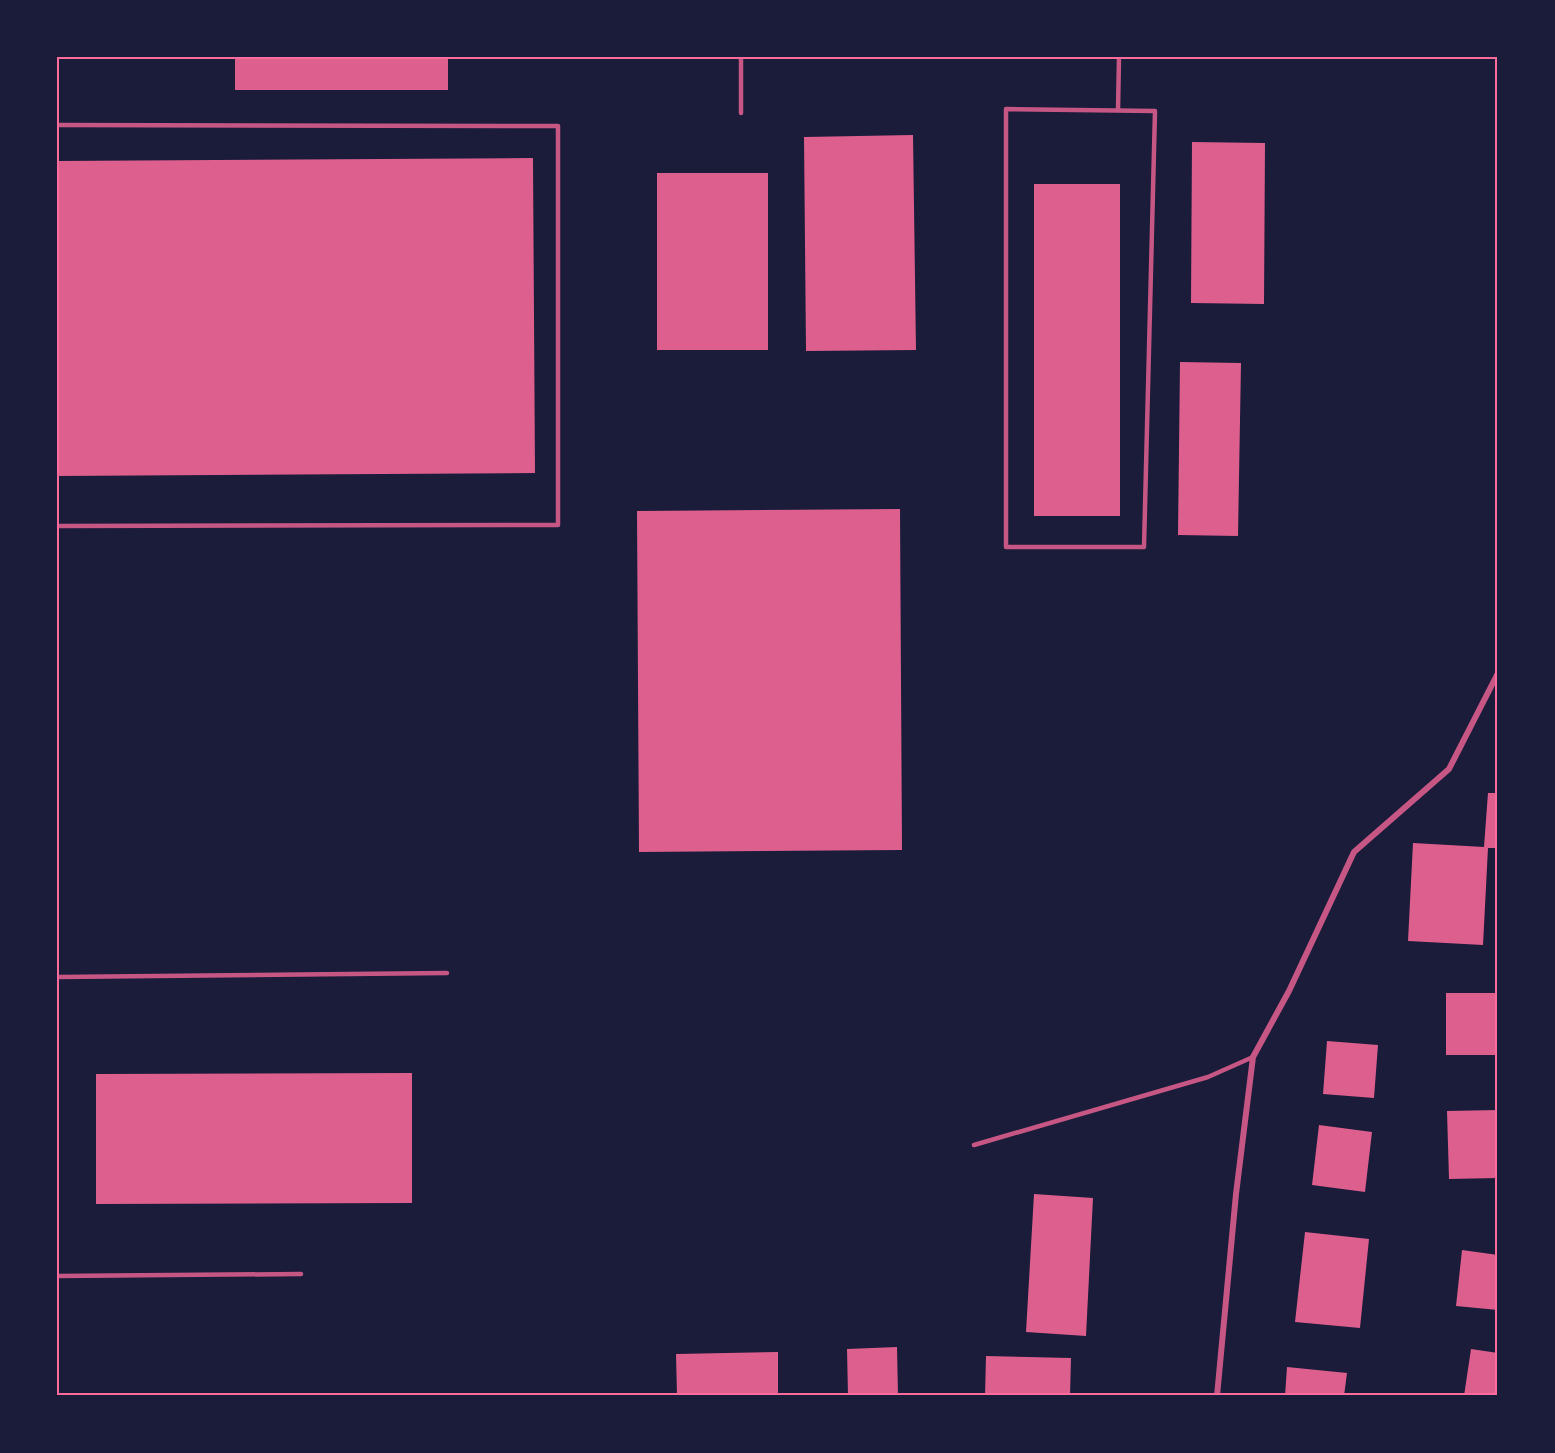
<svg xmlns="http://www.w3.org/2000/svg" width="1555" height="1453" font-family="Ubuntu,sans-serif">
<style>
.building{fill:#dd5f8e}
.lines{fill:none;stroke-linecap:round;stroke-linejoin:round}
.service{stroke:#c65784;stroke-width:4.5}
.minor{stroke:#c65784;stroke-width:6}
.neatline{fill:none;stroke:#ff6b9d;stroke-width:2}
</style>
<rect width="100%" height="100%" fill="#1b1b3a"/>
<!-- building -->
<path class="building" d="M 235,57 L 448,57 L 448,90 L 235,90 Z
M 913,135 L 916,350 L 806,351 L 804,137 Z
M 1192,142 L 1265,143 L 1264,304 L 1191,303 Z
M 533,158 L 535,473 L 57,476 L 57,161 Z
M 657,173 L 768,173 L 768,350 L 657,350 Z
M 1034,184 L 1120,184 L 1120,516 L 1034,516 Z
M 1180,362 L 1241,363 L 1238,536 L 1178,535 Z
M 900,509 L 902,850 L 639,852 L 637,511 Z
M 1488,793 L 1498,793 L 1498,848 L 1488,848 L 1483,945 L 1408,941 L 1413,843 L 1484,847 Z
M 1446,993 L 1498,993 L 1498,1055 L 1446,1055 Z
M 1327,1041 L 1378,1045 L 1374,1098 L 1323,1094 Z
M 412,1073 L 412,1203 L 96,1204 L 96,1074 Z
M 1498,1110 L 1498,1178 L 1449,1179 L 1447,1111 Z
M 1319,1125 L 1372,1132 L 1365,1192 L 1312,1185 Z
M 1034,1194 L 1093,1198 L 1086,1336 L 1026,1332 Z
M 1305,1232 L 1369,1239 L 1360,1328 L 1295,1322 Z
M 1462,1250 L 1498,1255 L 1498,1310 L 1456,1306 Z
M 897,1347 L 898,1396 L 848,1396 L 847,1349 Z
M 1471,1349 L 1498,1353 L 1498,1396 L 1464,1396 Z
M 778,1352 L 778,1396 L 677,1396 L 676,1354 Z
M 986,1356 L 1071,1358 L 1070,1396 L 985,1396 Z
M 1287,1367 L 1347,1373 L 1344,1396 L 1285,1396 Z"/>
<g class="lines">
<!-- service -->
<path class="service" d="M 1006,109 L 1155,111 L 1144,547 L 1006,547 Z
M 1118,110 L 1119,57
M 741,113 L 741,57
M 57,125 L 558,126 L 558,525 L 57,526
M 57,977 L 447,973
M 974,1145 L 1208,1077 L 1253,1057
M 57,1276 L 301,1274"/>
<!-- minor -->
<path class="minor" d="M 1217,1396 L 1236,1194 L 1253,1057 L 1289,991 L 1354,852 L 1449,769 L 1498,673"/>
</g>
<!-- border -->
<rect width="1555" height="1453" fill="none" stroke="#1b1b3a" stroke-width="117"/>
<rect x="58" y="58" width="1438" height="1336" class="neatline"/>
</svg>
